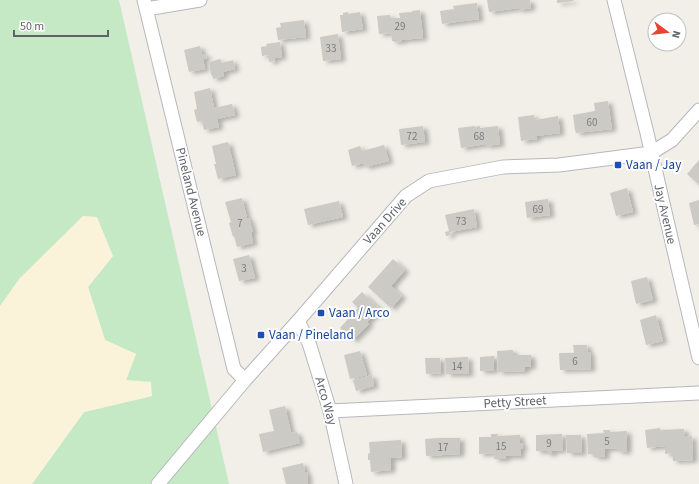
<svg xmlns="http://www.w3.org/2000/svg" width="699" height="484" font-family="'Source Sans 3',sans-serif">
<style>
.green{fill:#c5e8c5}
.sand{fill:#fbf3d9}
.building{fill:#cccac5;filter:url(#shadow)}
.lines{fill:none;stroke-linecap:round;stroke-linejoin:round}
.minor-casing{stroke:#b5b8bc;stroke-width:15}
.minor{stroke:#fff;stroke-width:13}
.transit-dot{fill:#1a4fb4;stroke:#fff;stroke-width:1.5}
.labels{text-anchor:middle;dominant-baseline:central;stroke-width:4;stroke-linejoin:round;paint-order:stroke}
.number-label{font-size:11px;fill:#7a7d7f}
.transit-label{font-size:13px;fill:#164399;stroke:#fff;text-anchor:start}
.street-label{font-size:13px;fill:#5f6368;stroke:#fff}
</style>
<defs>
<filter id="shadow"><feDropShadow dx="4.5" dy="2.5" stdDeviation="2" flood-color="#0004"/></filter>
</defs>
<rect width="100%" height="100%" fill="#f1efe8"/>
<!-- green -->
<path class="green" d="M 0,0 L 119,0 L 229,484 L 32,484 L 84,412 L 152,396 L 126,380 L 136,354 L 105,340 L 88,287 L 113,256 L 20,278 L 0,306 Z"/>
<!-- sand -->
<path class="sand" d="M 83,216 L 97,217 L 113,256 L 88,287 L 105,340 L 136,354 L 126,380 L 151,382 L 152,396 L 84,412 L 32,484 L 0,484 L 0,306 L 20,278 Z"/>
<!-- building -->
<path class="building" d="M 487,0 L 530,0 L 531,8 L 519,10 L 519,8 L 489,12 Z
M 557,0 L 573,0 L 574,1 L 557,3 Z
M 477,3 L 479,19 L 442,24 L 440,11 L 454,9 L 453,6 Z
M 420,10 L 423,38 L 401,40 L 402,41 L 394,42 L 394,41 L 392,41 L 391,33 L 379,34 L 377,16 L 390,15 L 390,18 L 400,18 L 399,13 L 412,12 L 412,11 Z
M 348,12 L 348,14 L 360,12 L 363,29 L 342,32 L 340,15 L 343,15 L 343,13 Z
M 304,20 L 306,37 L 278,40 L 276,28 L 281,27 L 280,23 Z
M 338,34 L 341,59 L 323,61 L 320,37 Z
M 280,42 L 282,57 L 274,58 L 275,61 L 269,62 L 268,55 L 262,56 L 261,47 L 267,46 L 266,44 Z
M 200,46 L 202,55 L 206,54 L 207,58 L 203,59 L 205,69 L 189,72 L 184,50 Z
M 220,59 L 222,63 L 233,60 L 235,69 L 223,72 L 224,76 L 213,79 L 212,75 L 211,75 L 209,62 Z
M 210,88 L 214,108 L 232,104 L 235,115 L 217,119 L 219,127 L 204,130 L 202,121 L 197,122 L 194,110 L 197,109 L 194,92 Z
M 608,101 L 612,129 L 576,133 L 575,130 L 573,115 L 595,111 L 594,103 Z
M 534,115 L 535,120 L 558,116 L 560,133 L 536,136 L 537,139 L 521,141 L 518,117 Z
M 423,126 L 425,142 L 401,145 L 399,129 Z
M 475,126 L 475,127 L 480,126 L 480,128 L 498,126 L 500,144 L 486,146 L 486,144 L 461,148 L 458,128 Z
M 228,142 L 236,175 L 218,179 L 214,164 L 216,164 L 212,146 Z
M 384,145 L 389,161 L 365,167 L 364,163 L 352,166 L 348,150 L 360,146 L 362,151 Z
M 699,160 L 699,185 L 687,174 Z
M 627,188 L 633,212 L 616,216 L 610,193 Z
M 242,198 L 247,218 L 249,218 L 253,232 L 251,232 L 253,243 L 237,247 L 234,236 L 233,237 L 229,223 L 231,222 L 225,202 Z
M 548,199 L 550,215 L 527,218 L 525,202 Z
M 699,200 L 699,224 L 694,225 L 689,203 Z
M 339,201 L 343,217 L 308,225 L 304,209 Z
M 474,209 L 477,227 L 450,232 L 451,235 L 446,236 L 445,232 L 449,231 L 445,215 Z
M 249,255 L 255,278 L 239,281 L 233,259 Z
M 393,259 L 405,270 L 391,286 L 402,296 L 391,308 L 368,287 Z
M 647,277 L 653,300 L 636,304 L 631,281 Z
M 362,292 L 380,309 L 367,322 L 369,324 L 353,340 L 340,328 L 358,308 L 352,302 Z
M 656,315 L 663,341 L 646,345 L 640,320 Z
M 573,345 L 587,345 L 588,352 L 590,352 L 591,369 L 560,370 L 559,353 L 574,353 Z
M 513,350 L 513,355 L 531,355 L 531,367 L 525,367 L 525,371 L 498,372 L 497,351 Z
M 360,351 L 367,375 L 350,379 L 344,355 Z
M 494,356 L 494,371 L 480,371 L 480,357 Z
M 468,357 L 469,374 L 446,374 L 445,358 Z
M 425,358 L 440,358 L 441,373 L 426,374 Z
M 372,375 L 374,386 L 356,391 L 353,380 Z
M 285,406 L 291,433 L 297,432 L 300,443 L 263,452 L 259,434 L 274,431 L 269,410 Z
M 660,428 L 660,430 L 684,429 L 685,437 L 692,436 L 693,460 L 673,461 L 672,453 L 665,454 L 665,446 L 647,448 L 645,430 Z
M 603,430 L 610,430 L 610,432 L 627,431 L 627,451 L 621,452 L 620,451 L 617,451 L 617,448 L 605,449 L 605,457 L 594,457 L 594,454 L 588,454 L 587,434 L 604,433 Z
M 491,434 L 498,434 L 497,436 L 520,435 L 520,443 L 522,443 L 523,449 L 520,449 L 521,456 L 506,456 L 506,459 L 494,459 L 493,453 L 479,454 L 479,437 L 491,437 Z
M 562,434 L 563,450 L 552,451 L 552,454 L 547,454 L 547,451 L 536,451 L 536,435 Z
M 566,435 L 581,435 L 582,453 L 567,453 Z
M 437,438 L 460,438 L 460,454 L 426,456 L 425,439 Z
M 401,440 L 402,457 L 391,458 L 391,470 L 371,472 L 370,460 L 368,460 L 368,454 L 370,453 L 369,442 Z
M 303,463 L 305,472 L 307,472 L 308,484 L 286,484 L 282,468 Z"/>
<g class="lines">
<!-- minor casing -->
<g class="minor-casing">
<path id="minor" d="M 144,0 L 234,369 L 245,380
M 614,0 L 647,133 L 662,199 L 699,358
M 146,9 L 200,0
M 298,321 L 309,343 L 330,411 L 346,484
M 330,411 L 699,393
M 158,484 L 245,380 L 298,321 L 406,196 L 429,181 L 503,167 L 559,165 L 651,153 L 672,140 L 699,110"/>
</g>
<!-- minor -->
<use href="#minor" class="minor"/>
</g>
<!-- markers -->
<g class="transit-dot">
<rect x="614" y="161" width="8" height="8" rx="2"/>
<rect x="317" y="309" width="8" height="8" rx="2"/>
<rect x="257" y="331" width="8" height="8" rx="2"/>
</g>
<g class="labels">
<!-- number labels -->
<g class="number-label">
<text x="400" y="26">29</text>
<text x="331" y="48">33</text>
<text x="592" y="122">60</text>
<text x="412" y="136">72</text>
<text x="479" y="136">68</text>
<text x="538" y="209">69</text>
<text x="461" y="221">73</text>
<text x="240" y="223">7</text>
<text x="244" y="268">3</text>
<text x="575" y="361">6</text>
<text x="457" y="366">14</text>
<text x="607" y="441">5</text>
<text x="549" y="443">9</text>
<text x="501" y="446">15</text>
<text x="443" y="447">17</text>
</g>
<!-- transit labels -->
<g class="transit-label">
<text x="626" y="165">Vaan / Jay</text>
<text x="329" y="313">Vaan / Arco</text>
<text x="269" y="335">Vaan / Pineland</text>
</g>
<!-- street labels -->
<g class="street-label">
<text transform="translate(191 192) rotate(76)">Pineland Avenue</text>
<text transform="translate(665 214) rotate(77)">Jay Avenue</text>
<text transform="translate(385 221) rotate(-48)">Vaan Drive</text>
<text transform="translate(326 401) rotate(74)">Arco Way</text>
<text transform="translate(515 402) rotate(-3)">Petty Street</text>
</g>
</g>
<!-- north arrow -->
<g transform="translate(667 32) rotate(105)"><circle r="19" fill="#ffffff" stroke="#bfc1c3"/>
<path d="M0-3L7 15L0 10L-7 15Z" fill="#ea4335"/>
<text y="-6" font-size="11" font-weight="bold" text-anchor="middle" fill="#5f6368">N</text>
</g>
<!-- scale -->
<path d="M14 30v6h94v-6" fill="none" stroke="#5f6368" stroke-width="2"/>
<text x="20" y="30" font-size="12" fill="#5f6368" stroke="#ffffff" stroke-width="3" paint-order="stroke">50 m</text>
</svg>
